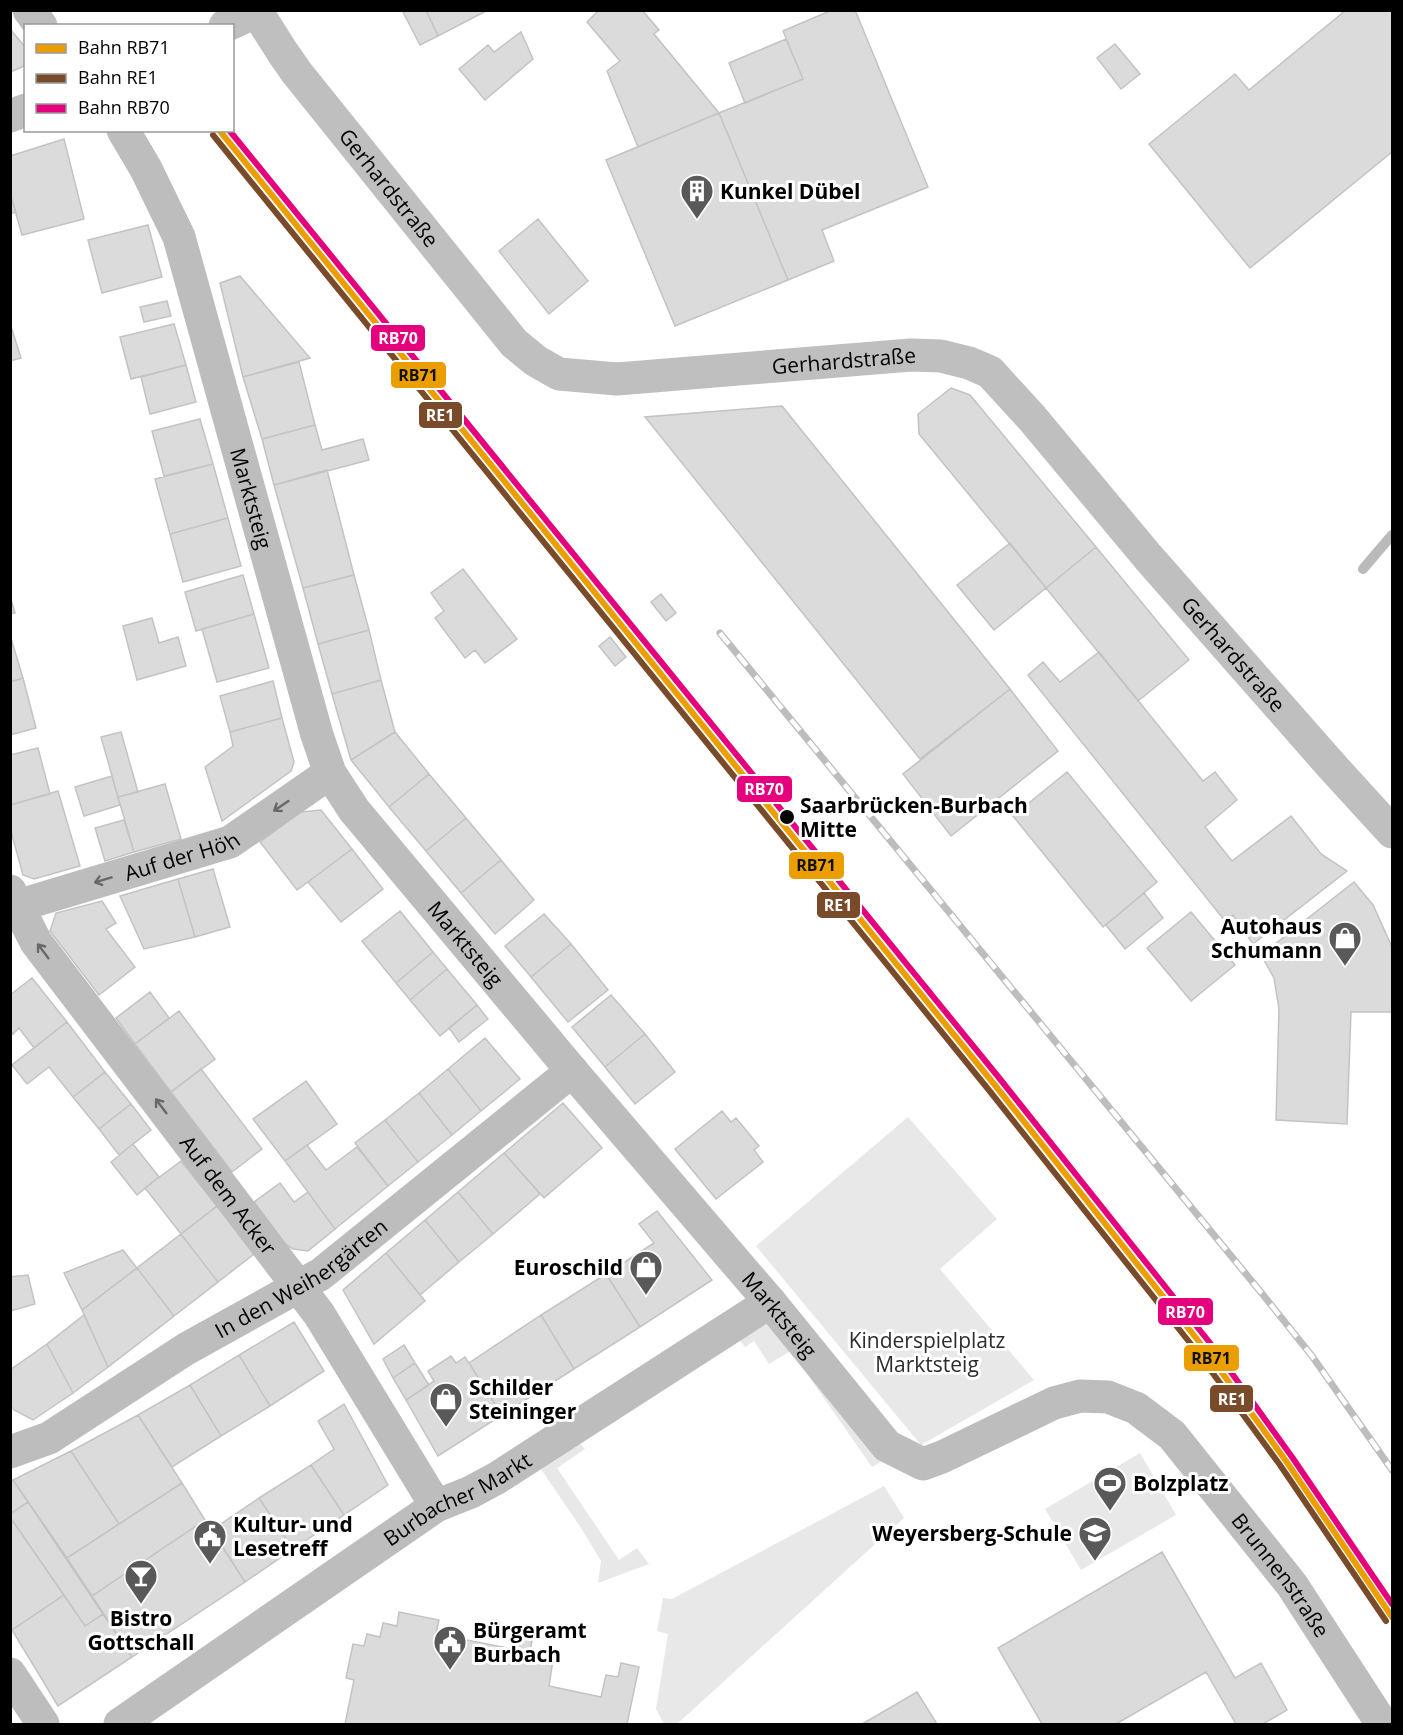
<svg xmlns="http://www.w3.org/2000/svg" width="1403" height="1735" font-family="'Open Sans',sans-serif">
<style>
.green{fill:#e8e8e8}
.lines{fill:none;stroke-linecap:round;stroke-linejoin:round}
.stream{stroke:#bababa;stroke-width:10}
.building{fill:#dbdbdb;stroke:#c3c3c3;stroke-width:1.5}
.street{stroke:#bdbdbd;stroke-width:33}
.secondary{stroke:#bfbfbf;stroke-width:33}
.rail-casing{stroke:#bdbdbd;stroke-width:7}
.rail{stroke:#fff;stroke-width:4.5;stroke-dasharray:14;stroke-linecap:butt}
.rail-1-casing{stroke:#fff;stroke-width:10}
.rail-2-casing{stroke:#fff;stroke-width:10}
.rail-3-casing{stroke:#fff;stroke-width:10}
.rail-1{stroke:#eb9e00;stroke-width:6}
.rail-2{stroke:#7a4b2a;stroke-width:6}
.rail-3{stroke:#e5007d;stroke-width:6}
.oneway{stroke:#686868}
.stop-dot{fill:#000;stroke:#fff;stroke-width:2}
.labels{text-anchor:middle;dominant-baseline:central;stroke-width:6;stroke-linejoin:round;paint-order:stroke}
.street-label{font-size:21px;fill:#000;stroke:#fff}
.poi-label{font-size:21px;font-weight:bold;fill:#000;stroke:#fff;text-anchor:start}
.stop-label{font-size:21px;font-weight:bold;fill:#000;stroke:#fff;text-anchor:start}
.park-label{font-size:21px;fill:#2c2c2c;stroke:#fff}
.line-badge{stroke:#fff;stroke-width:2}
.badge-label{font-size:16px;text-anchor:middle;font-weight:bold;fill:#fff}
.pale-badge-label{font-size:16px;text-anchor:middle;font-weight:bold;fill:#111}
</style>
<rect width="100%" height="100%" fill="#fff"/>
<!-- green -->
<path class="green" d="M 908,1117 L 997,1219 L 940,1269 L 1034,1380 L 921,1445 L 756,1246 Z
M 773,1320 L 884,1460 L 872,1467 L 791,1351 L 769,1364 L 754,1341 L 745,1347 L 740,1340 Z
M 580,1443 L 585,1449 L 557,1468 L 619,1560 L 637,1548 L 649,1564 L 598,1583 L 601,1561 L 581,1528 L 532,1456 Z
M 1140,1453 L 1176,1515 L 1081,1570 L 1045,1509 Z
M 884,1486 L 904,1518 L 677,1724 L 664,1724 L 656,1709 L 668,1634 L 657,1631 L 663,1598 L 672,1599 Z"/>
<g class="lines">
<!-- stream -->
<path class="stream" d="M 1363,569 L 1392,535"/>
</g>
<!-- building -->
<path class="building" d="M 402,10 L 426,10 L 438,36 L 420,45 Z
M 426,10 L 488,10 L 438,36 Z
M 599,10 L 642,10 L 659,30 L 654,34 L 719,113 L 638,147 L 607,71 L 620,61 L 587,22 Z
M 832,10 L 855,10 L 928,187 L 822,230 L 834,261 L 788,280 L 719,113 L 803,79 L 783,31 Z
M 1346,10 L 1392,10 L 1392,152 L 1250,268 L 1149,144 L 1235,74 L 1249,90 Z
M 10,29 L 26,48 L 26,63 L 22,67 L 10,72 Z
M 521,32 L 533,59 L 485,100 L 459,69 L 488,45 L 494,52 Z
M 786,39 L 803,79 L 745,103 L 729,63 Z
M 1115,44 L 1140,74 L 1121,89 L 1097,58 Z
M 719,113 L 788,280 L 675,326 L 606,160 Z
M 64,139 L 84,219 L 22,235 L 10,193 L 10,156 Z
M 10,193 L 16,212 L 10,214 Z
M 538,219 L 588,281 L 549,314 L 499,251 Z
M 148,225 L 162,277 L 102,293 L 88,240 Z
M 240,276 L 310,358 L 243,377 L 220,283 Z
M 167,301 L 171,316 L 144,322 L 140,307 Z
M 10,323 L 21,358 L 10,361 Z
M 174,324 L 186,365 L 131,379 L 120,337 Z
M 299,362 L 315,425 L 262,439 L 243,377 Z
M 186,365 L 196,402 L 150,414 L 141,377 Z
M 951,388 L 970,395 L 1096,547 L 1046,588 L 919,434 L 918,414 Z
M 782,406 L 1010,689 L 920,759 L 645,417 Z
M 200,419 L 213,464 L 164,476 L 152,431 Z
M 315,425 L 322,450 L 363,439 L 369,460 L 274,485 L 262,439 Z
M 213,464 L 228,518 L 170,534 L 155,479 Z
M 327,470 L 354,575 L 303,588 L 274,485 Z
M 228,518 L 241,566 L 183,582 L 170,534 Z
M 1010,543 L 1046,588 L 994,630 L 957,585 Z
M 1096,547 L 1189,660 L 1138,701 L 1046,588 Z
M 463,569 L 517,639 L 485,663 L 475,650 L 465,658 L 435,618 L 444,611 L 431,593 Z
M 243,575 L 254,614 L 196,631 L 185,592 Z
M 354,575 L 369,630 L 318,644 L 303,588 Z
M 661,594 L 676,613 L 666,621 L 651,602 Z
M 10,596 L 15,613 L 10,614 Z
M 254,614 L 269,668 L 217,682 L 202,629 Z
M 152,618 L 159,643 L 178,637 L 186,666 L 137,680 L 123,626 Z
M 369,630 L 381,680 L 332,694 L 318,644 Z
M 10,635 L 23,678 L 10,682 Z
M 610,637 L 626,657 L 615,666 L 599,646 Z
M 1099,652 L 1203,781 L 1215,772 L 1237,800 L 1205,827 L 1232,861 L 1291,816 L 1321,854 L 1347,871 L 1253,944 L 1233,915 L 1225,921 L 1028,675 L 1043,662 L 1060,682 Z
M 23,678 L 36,728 L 10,735 L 10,682 Z
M 381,680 L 395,732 L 351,760 L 332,694 Z
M 273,681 L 282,718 L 230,732 L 220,696 Z
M 1010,689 L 1058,751 L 951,836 L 903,774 Z
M 282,718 L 294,762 L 291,771 L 222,821 L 205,767 L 233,746 L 230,732 Z
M 121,732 L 138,792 L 118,797 L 101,737 Z
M 395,732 L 429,774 L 389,807 L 351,760 Z
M 38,748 L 50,794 L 10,805 L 10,755 Z
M 1067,772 L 1157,882 L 1103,927 L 1013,816 Z
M 429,774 L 466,818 L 426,851 L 389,807 Z
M 112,776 L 120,805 L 84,816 L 75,787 Z
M 165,784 L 181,839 L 134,852 L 118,797 Z
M 58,791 L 80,866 L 34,879 L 23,875 L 10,828 L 10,805 Z
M 321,810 L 352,849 L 297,890 L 260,842 L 301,812 Z
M 466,818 L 501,860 L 461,893 L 426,851 Z
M 124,820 L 134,852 L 105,861 L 95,828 Z
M 352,849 L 383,889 L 341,922 L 308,882 Z
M 501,860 L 534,900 L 495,934 L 461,893 Z
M 213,869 L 230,927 L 195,937 L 178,879 Z
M 178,879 L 195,937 L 144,949 L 120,896 Z
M 1354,882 L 1373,905 L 1392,947 L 1392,1012 L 1351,1012 L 1347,1124 L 1276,1120 L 1279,1009 L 1274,978 L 1261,955 Z
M 1144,893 L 1163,918 L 1125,949 L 1106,925 Z
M 102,901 L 116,923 L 106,929 L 135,967 L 99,995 L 50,931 L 56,913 Z
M 400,911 L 433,952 L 396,983 L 362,941 Z
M 1191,912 L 1235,965 L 1191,1001 L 1147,948 Z
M 544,914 L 571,944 L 531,977 L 505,946 Z
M 571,944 L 608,990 L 568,1022 L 531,977 Z
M 433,952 L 447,969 L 410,1000 L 396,983 Z
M 447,969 L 477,1005 L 440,1036 L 410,1000 Z
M 32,978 L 67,1022 L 34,1048 L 19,1028 L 13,1034 L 10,1030 L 10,995 Z
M 150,992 L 169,1018 L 135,1044 L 116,1018 Z
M 611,995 L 645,1034 L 605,1067 L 572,1027 Z
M 477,1005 L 488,1019 L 459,1042 L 449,1028 Z
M 179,1011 L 215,1059 L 171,1092 L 135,1044 Z
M 67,1022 L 105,1072 L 73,1097 L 49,1067 L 27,1084 L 12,1065 Z
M 645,1034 L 675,1072 L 635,1104 L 605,1067 Z
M 485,1038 L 520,1079 L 481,1111 L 448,1069 Z
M 201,1069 L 262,1149 L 232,1172 L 171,1092 Z
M 448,1069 L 481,1111 L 452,1135 L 419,1093 Z
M 105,1072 L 131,1104 L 99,1129 L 73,1097 Z
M 306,1081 L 337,1124 L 285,1161 L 253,1119 Z
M 419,1093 L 452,1135 L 418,1162 L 385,1120 Z
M 563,1103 L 602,1148 L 544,1198 L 504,1153 Z
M 131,1104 L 151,1130 L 119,1155 L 99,1129 Z
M 722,1111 L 731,1122 L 736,1118 L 759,1146 L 754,1150 L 763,1162 L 716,1199 L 675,1149 Z
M 385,1120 L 418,1162 L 388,1186 L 355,1143 Z
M 133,1144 L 159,1177 L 137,1195 L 111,1162 Z
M 307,1145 L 326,1170 L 357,1147 L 388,1186 L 335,1229 L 285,1161 Z
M 504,1153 L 540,1194 L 493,1234 L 458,1192 Z
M 181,1161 L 217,1206 L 181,1234 L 145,1188 Z
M 280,1183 L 294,1202 L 308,1192 L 335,1229 L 308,1251 L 293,1249 L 285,1244 L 254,1202 Z
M 458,1192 L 493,1234 L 459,1262 L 425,1220 Z
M 217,1206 L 254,1254 L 218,1282 L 181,1234 Z
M 657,1211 L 712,1280 L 640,1327 L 606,1274 L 654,1243 L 639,1224 Z
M 425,1220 L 459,1262 L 420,1295 L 386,1253 Z
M 181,1234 L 218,1282 L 174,1316 L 137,1268 Z
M 123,1250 L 137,1268 L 82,1310 L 64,1273 Z
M 386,1253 L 425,1301 L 374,1344 L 343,1290 Z
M 137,1268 L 174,1316 L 108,1367 L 82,1310 Z
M 606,1274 L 640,1327 L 574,1369 L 541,1315 Z
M 28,1275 L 35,1304 L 10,1311 L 10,1277 Z
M 84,1315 L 108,1367 L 73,1393 L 47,1344 Z
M 541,1315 L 574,1369 L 502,1415 L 469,1363 Z
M 294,1322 L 324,1371 L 270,1406 L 239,1355 Z
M 47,1344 L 73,1393 L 33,1420 L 14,1410 L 10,1405 L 10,1370 Z
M 404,1345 L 415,1363 L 393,1378 L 383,1359 Z
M 239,1355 L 270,1406 L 221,1436 L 190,1385 Z
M 451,1356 L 456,1363 L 465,1357 L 502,1415 L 438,1456 L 406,1400 L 434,1381 L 428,1371 Z
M 415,1363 L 429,1385 L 406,1400 L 393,1378 Z
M 190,1385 L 221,1436 L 172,1467 L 138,1415 Z
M 344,1404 L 388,1485 L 344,1515 L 311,1465 L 334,1449 L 318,1421 Z
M 138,1415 L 182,1483 L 119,1524 L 71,1451 Z
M 71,1451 L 119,1524 L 67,1558 L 13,1480 Z
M 311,1465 L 344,1515 L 293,1549 L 259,1498 Z
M 13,1480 L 28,1502 L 10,1514 L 10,1481 Z
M 182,1483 L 205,1520 L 92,1596 L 67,1558 Z
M 259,1498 L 293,1549 L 245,1582 L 212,1530 Z
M 28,1502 L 103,1614 L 85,1626 L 10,1517 L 10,1514 Z
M 10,1517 L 64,1595 L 12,1630 L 10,1628 Z
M 205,1520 L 245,1582 L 132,1657 L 92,1596 Z
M 1162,1552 L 1235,1678 L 1261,1663 L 1287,1710 L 1263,1724 L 1236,1724 L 1206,1672 L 1116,1724 L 1042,1724 L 998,1648 Z
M 64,1595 L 85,1626 L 103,1614 L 132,1657 L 58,1706 L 12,1630 Z
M 399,1612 L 439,1620 L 436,1634 L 512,1649 L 514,1637 L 532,1641 L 529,1656 L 553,1660 L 549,1686 L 601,1697 L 606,1675 L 618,1677 L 621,1663 L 639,1667 L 627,1724 L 345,1724 L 354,1680 L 346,1678 L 353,1644 L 364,1646 L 367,1634 L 380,1637 L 383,1623 L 397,1626 Z
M 917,1692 L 937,1724 L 862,1724 Z"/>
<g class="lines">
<!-- street -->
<g class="street">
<path d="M 29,10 L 41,26"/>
<path id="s1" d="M 123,130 L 146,169 L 179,237 L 317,735 L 330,773 L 354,810 L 572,1071 L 770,1302 L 887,1446 L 923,1464 L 942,1457 L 1054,1403 L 1080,1396 L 1108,1397 L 1136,1408 L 1172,1435 L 1292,1585 L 1382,1724"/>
<path id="s2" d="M 10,891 L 36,942 L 319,1314 L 436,1506"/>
<path id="s3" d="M 17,906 L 230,842 L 330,773"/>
<path id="s4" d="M 10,1452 L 49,1438 L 186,1349 L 321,1274 L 572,1071"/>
<path d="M 10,1674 L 43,1724"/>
<path id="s5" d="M 120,1724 L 436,1506 L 471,1492 L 497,1478 L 770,1302"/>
</g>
<!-- secondary -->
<g class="secondary">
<path id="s6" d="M 257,12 L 283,53 L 297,73 L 514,343 L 536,361 L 559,374 L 617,379 L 911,355 L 941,356 L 969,363 L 990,372 L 1032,418 L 1148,557 L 1330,764 L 1392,832"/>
<path d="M 225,26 L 260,10"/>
<path d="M 10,116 L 26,110"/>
</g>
<!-- rail casing -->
<g class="rail-casing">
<path id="rail" d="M 720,633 L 1264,1296 L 1312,1356 L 1392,1470"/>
</g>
<!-- rail -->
<use href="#rail" class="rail"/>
<!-- rail-1 casing -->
<g class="rail-1-casing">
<path id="rail-1" d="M 219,130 L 994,1084 L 1204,1348 L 1286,1461 L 1392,1617"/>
</g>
<!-- rail-2 casing -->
<g class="rail-2-casing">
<path id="rail-2" d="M 213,135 L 988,1089 L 1198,1353 L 1280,1465 L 1386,1621"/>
</g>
<!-- rail-3 casing -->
<g class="rail-3-casing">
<path id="rail-3" d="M 229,130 L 1000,1079 L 1210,1343 L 1292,1457 L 1392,1604"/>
</g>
<!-- rail-1 -->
<use href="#rail-1" class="rail-1"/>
<!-- rail-2 -->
<use href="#rail-2" class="rail-2"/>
<!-- rail-3 -->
<use href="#rail-3" class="rail-3"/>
</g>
<!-- one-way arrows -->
<defs><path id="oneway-shaft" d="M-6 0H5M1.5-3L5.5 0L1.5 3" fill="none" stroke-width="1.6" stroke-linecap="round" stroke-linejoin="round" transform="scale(1.5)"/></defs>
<g class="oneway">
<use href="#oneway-shaft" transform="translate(281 806) rotate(146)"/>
<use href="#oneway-shaft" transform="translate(103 880) rotate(163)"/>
<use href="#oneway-shaft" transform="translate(43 951) rotate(-127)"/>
<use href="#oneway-shaft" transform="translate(161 1106) rotate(-127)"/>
</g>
<!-- icons -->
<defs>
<g id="building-pin" transform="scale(1.725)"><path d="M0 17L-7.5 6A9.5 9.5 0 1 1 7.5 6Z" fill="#595959" stroke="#fff"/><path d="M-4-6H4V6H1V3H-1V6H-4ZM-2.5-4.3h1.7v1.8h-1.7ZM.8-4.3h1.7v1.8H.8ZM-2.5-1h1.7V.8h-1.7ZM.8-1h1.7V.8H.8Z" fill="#fff"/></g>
<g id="shop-pin" transform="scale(1.725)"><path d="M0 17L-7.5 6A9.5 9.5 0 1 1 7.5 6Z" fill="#595959" stroke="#fff"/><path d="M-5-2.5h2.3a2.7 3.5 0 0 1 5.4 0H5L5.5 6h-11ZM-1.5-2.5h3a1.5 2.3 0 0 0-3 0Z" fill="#fff"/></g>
<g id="stadium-pin" transform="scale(1.725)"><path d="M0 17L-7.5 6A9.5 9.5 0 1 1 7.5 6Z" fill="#595959" stroke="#fff"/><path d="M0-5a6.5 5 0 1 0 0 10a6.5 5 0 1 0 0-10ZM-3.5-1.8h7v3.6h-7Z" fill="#fff"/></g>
<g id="school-pin" transform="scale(1.725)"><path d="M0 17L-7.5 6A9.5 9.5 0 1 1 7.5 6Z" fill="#595959" stroke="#fff"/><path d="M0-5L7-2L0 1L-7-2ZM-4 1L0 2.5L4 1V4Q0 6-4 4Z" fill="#fff"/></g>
<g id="civic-pin" transform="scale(1.725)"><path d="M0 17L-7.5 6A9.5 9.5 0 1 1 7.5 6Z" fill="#595959" stroke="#fff"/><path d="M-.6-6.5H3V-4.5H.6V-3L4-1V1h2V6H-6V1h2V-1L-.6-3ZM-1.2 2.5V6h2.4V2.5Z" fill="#fff"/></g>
<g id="bar-pin" transform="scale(1.725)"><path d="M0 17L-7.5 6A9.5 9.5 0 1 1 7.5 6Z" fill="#595959" stroke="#fff"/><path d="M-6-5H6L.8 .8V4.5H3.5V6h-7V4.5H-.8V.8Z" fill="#fff"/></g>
</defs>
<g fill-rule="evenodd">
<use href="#building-pin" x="697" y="191"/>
<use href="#shop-pin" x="1345" y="938"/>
<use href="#shop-pin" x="646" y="1267"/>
<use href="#shop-pin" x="446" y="1399"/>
<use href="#stadium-pin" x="1110" y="1483"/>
<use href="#school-pin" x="1095" y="1533"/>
<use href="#civic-pin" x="210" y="1536"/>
<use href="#bar-pin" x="141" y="1576"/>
<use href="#civic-pin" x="450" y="1642"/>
</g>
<!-- markers -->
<circle class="stop-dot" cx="787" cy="817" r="8"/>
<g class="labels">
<!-- street labels -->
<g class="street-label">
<text stroke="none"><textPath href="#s6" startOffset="220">Gerhardstraße</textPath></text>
<text stroke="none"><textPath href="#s6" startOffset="760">Gerhardstraße</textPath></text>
<text stroke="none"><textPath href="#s1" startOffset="392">Marktsteig</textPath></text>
<text stroke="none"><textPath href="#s6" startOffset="1282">Gerhardstraße</textPath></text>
<text stroke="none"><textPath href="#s3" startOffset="172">Auf der Höh</textPath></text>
<text stroke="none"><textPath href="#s1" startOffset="896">Marktsteig</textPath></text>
<text stroke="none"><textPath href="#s2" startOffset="375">Auf dem Acker</textPath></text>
<text stroke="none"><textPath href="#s4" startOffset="340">In den Weihergärten</textPath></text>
<text stroke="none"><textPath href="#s1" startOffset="1382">Marktsteig</textPath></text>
<text stroke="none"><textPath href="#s5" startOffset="406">Burbacher Markt</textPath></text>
<text stroke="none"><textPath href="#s1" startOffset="2044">Brunnenstraße</textPath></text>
</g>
<!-- poi labels -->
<g class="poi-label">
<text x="720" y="191">Kunkel Dübel</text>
<text x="1322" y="926" text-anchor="end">Autohaus<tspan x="1322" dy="24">Schumann</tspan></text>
<text x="623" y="1267" text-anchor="end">Euroschild</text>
<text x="469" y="1387">Schilder<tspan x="469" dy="24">Steininger</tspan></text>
<text x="1133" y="1483">Bolzplatz</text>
<text x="233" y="1524">Kultur- und<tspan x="233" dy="24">Lesetreff</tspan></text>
<text x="1072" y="1533" text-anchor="end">Weyersberg-Schule</text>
<text x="141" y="1618" text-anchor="middle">Bistro<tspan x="141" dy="24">Gottschall</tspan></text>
<text x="473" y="1630">Bürgeramt<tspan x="473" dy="24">Burbach</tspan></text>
</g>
<!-- stop labels -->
<g class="stop-label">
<text x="800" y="805">Saarbrücken-Burbach<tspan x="800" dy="24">Mitte</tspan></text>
</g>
<!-- park labels -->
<g class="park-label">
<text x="927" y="1340">Kinderspielplatz<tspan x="927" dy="24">Marktsteig</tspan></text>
</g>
</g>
<g class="line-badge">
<rect x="370" y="324" width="56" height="28" rx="6" fill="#e5007d"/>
<rect x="390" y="361" width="57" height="28" rx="6" fill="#eb9e00"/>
<rect x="418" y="401" width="45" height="28" rx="6" fill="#7a4b2a"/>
<rect x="736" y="775" width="57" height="28" rx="6" fill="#e5007d"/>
<rect x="788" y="851" width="57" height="29" rx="6" fill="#eb9e00"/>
<rect x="816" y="891" width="45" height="28" rx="6" fill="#7a4b2a"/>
<rect x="1157" y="1297" width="57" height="29" rx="6" fill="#e5007d"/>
<rect x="1183" y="1344" width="57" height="28" rx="6" fill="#eb9e00"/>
<rect x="1209" y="1384" width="45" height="29" rx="6" fill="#7a4b2a"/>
</g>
<g class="badge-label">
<text x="398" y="344">RB70</text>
<text x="440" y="421">RE1</text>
<text x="764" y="795">RB70</text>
<text x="838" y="911">RE1</text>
<text x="1185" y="1318">RB70</text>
<text x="1232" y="1405">RE1</text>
</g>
<g class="pale-badge-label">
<text x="418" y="381">RB71</text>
<text x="816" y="871">RB71</text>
<text x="1211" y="1364">RB71</text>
</g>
<!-- border -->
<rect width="1403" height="1735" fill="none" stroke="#000000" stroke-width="24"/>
<!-- legend -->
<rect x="24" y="24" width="210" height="108" fill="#ffffff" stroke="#999999" stroke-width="1.5"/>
<rect x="36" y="44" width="30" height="9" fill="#eb9e00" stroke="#999999" stroke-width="1.5"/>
<text x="78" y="54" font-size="18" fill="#000000">Bahn RB71</text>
<rect x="36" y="74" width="30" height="9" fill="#7a4b2a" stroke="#999999" stroke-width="1.5"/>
<text x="78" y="84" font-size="18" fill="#000000">Bahn RE1</text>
<rect x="36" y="104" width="30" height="9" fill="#e5007d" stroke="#999999" stroke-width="1.5"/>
<text x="78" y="114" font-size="18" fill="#000000">Bahn RB70</text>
</svg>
